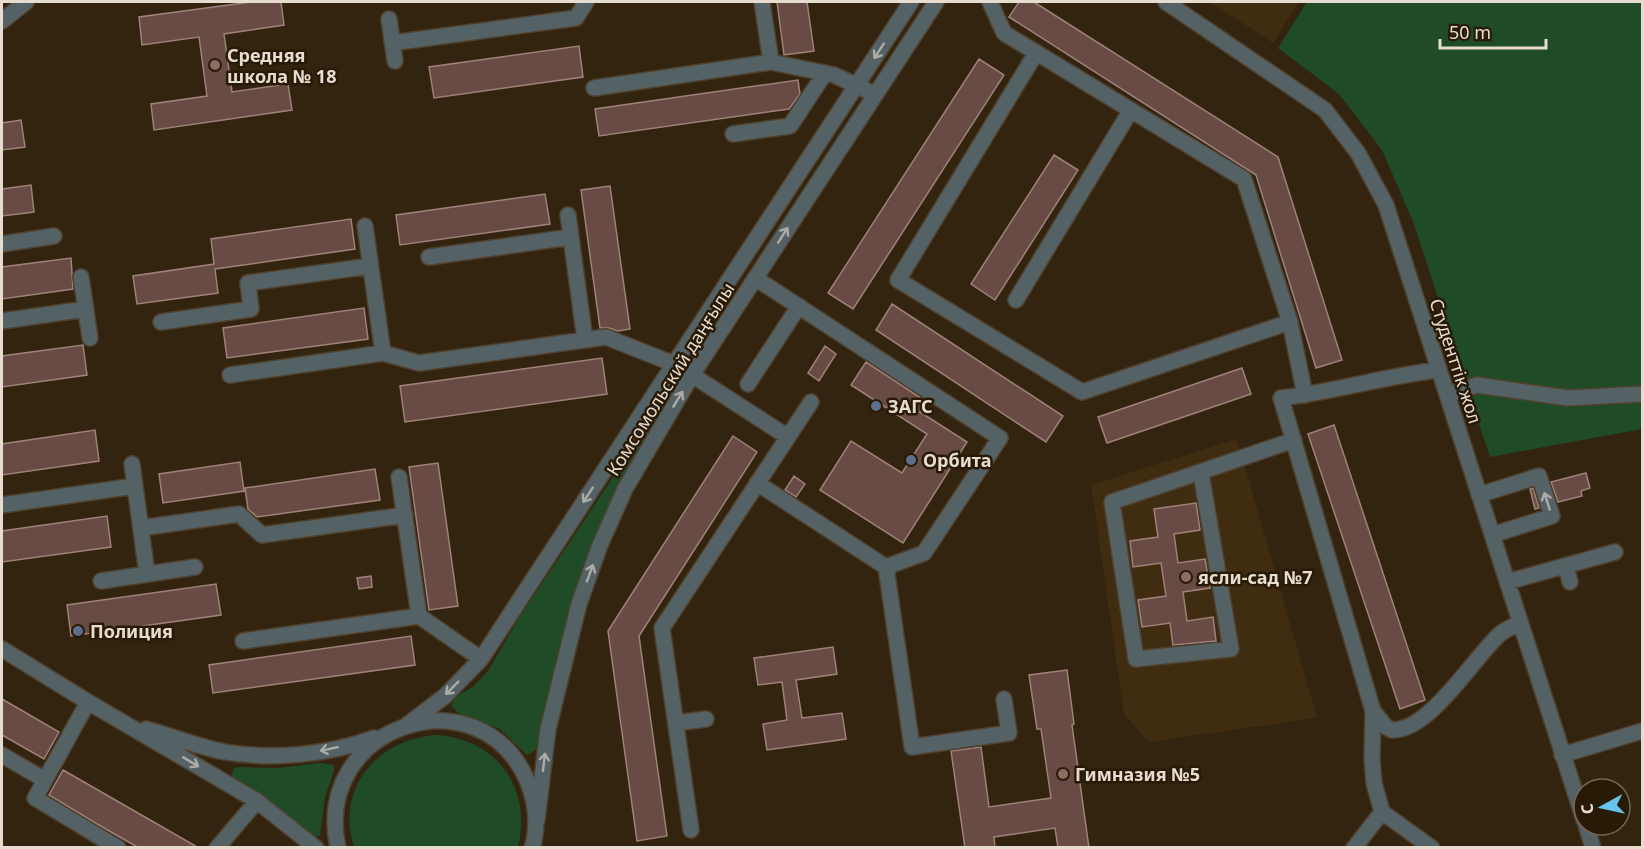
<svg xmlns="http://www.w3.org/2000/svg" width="1644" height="849" font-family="'Noto Sans',sans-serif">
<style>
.built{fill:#402c11}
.green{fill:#1f4c27}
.building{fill:#674b44;stroke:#a0817a;stroke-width:1.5}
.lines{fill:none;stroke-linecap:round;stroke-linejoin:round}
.minor-casing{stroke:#50412e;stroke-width:18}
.minor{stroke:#546266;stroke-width:15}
.oneway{stroke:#acaba6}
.education-dot{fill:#8d6e63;stroke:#291a06;stroke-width:2}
.service-dot{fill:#5c6f8a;stroke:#291a06;stroke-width:2}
.labels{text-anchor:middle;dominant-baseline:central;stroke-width:5;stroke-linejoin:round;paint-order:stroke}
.poi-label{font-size:18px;font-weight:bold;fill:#e6dcd0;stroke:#291a06;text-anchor:start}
.street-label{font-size:18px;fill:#e6dcd0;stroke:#291a06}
</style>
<rect width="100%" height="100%" fill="#33240f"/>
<!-- built -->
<path class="built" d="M 1210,2 L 1299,2 L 1273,43 Z
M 1237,439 L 1317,718 L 1149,742 L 1124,714 L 1091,485 Z"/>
<!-- green -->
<path class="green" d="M 1307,2 L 1642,2 L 1642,429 L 1490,457 L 1414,224 L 1382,150 L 1339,94 L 1278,48 Z
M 690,357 L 695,361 L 636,454 L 616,489 L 574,594 L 556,659 L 539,748 L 527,755 L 500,729 L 462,716 L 451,706 L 455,697 L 474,686 L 488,671 L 520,616 L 612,479 Z
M 438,735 C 498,740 532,789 518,847 L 354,847 C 335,788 378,738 438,735 Z
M 320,763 L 334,765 L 334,771 L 325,797 L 320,836 L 312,837 L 234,781 L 232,776 L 233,769 L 239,767 L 277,768 Z"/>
<!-- building -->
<path class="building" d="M 251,2 L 281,2 L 284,25 L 224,34 L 232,92 L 288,84 L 292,110 L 154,130 L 151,104 L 207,96 L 199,37 L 142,45 L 139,17 Z
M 777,2 L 807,2 L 814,51 L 784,55 Z
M 1019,2 L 1034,2 L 1278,157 L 1342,360 L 1316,368 L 1256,175 L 1009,17 Z
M 579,46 L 583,77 L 434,98 L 429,67 Z
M 979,59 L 1004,75 L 853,309 L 828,293 Z
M 798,80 L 800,94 L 789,109 L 599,136 L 595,109 Z
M 21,120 L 25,147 L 2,150 L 2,123 Z
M 1054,155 L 1078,170 L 995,300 L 971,284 Z
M 31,185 L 34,212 L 2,216 L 2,189 Z
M 610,186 L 630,329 L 618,331 L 609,328 L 600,328 L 581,190 Z
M 545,194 L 550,224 L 400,245 L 396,215 Z
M 351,219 L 355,249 L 215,269 L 218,293 L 137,304 L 133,276 L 214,264 L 211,239 Z
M 71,258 L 73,289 L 2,299 L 2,267 Z
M 892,304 L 1063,416 L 1046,442 L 876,330 Z
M 364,308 L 368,339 L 227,358 L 223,328 Z
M 83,345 L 87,375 L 2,387 L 2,356 Z
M 825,346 L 836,354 L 819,381 L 808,373 Z
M 602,358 L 607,394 L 405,422 L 400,386 Z
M 866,362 L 927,402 L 920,412 L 967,442 L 903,543 L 820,490 L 851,441 L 902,473 L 927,434 L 851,385 Z
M 1242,368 L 1251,394 L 1107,443 L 1098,417 Z
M 1334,425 L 1425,700 L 1400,709 L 1308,434 Z
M 95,430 L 99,461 L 2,475 L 2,444 Z
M 733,436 L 757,452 L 639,636 L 667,836 L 637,841 L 608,631 Z
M 240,462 L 244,491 L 163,503 L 159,474 Z
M 438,463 L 458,606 L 429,610 L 409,467 Z
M 375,469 L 380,500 L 257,517 L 248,509 L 245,488 Z
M 1586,473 L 1590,488 L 1581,491 L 1582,496 L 1558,502 L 1551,482 Z
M 794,476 L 805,484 L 796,497 L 785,490 Z
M 1533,488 L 1539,508 L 1535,509 L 1530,489 Z
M 1196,503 L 1200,530 L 1174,534 L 1178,563 L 1205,559 L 1210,588 L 1183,592 L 1187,621 L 1213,617 L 1216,641 L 1173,645 L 1170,623 L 1142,627 L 1138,600 L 1166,596 L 1161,563 L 1133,567 L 1130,541 L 1158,537 L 1154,509 Z
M 107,516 L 111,547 L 2,562 L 2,531 Z
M 371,576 L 372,587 L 359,589 L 357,578 Z
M 216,584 L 221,615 L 71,636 L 67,605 Z
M 411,636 L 415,665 L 213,693 L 209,665 Z
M 833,647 L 837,674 L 796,680 L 802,718 L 842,713 L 846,739 L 767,750 L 763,724 L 787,720 L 782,682 L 758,685 L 754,658 Z
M 1067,670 L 1074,724 L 1072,725 L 1089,848 L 1058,848 L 1055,828 L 994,837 L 995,848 L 965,848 L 951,751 L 981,747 L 989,807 L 1051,798 L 1041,729 L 1037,729 L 1029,675 Z
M 2,699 L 59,732 L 44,759 L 2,735 Z
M 63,770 L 199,848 L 139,848 L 97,824 L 49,795 Z"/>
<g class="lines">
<!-- minor casing -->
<g class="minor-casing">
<path id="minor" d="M 762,2 L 771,62
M 990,2 L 1004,33 L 1244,179 L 1290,322 L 1305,395
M 1166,2 L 1325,110 L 1358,153 L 1386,205 L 1584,820
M 389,19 L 395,61
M 2,21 L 26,2
M 392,43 L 576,18 L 586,2
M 1036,53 L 898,280 L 1082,392 L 1290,322
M 594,88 L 771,62 L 834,75 L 866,90
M 733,134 L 790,126 L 825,73
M 568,215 L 585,340
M 365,226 L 383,353
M 2,244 L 54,236
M 429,257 L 571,237
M 81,277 L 90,338
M 755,278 L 1000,438 L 924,553 L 886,567 L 757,483
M 1016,300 L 1131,110
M 2,321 L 86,309
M 161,322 L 251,309 L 248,283 L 370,266
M 230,375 L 383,353 L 419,363 L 606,337 L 674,364
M 748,384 L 799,306
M 1447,395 L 1477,385 L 1568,398 L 1642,394
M 788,437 L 811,402
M 132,464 L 147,574
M 1201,473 L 1231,649 L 1136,659 L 1112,502 L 1294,440
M 1479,495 L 1539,476 L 1552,516 L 1492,535
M 2,505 L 135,486
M 141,528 L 239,514 L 262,535 L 405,515
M 1566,566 L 1570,582
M 886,567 L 912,747 L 1009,733 L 1004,699
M 101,581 L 195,567
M 1507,582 L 1615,552
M 419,616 L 481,659
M 243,641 L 419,616 L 399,477
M 2,649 L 88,702 L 257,801 L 316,848
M 1373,711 L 1386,727 L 1392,730 C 1430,731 1474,657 1500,634 C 1506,629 1513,626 1520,623
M 676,723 L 706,719
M 407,725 L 445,696 L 481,659 L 911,2
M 146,729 C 172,736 198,747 225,752 C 274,760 327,755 374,738
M 2,755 L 45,780 L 35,798 L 118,848
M 1562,755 L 1642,731
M 45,780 L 88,702
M 1382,812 L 1374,783 L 1372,759 L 1373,711 L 1281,398 C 1334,392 1385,376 1438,370
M 537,820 L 548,729 L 579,604 L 600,545 L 625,489 L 692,375 L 936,2
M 1586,825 L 1593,848
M 691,830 L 662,628 L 788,437 L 692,375
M 217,848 L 257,801
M 338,848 C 311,726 478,670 527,780 C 536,802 539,825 532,848
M 1354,848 L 1382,812 L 1432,848"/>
</g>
<!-- minor -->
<use href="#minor" class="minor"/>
</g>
<!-- one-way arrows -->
<defs><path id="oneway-shaft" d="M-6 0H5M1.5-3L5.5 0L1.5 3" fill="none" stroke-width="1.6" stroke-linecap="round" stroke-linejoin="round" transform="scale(1.5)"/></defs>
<g class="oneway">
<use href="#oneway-shaft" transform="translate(879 51) rotate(123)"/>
<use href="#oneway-shaft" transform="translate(783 235) rotate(-57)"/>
<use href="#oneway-shaft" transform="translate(678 399) rotate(-59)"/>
<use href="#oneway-shaft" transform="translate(588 495) rotate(123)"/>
<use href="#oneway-shaft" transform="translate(1547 501) rotate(-108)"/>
<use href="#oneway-shaft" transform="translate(590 573) rotate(-70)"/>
<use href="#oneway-shaft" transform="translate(452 688) rotate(135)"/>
<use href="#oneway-shaft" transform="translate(329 749) rotate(168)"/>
<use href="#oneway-shaft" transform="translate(191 762) rotate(31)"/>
<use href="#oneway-shaft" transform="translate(544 762) rotate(-83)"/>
</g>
<!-- markers -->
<g class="education-dot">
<circle cx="215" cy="65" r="6"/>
<circle cx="1186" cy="577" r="6"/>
<circle cx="1063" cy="774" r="6"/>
</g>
<g class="service-dot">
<circle cx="876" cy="406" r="6"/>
<circle cx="911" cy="460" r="6"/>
<circle cx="78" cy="631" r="6"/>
</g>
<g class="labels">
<!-- poi labels -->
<g class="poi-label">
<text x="227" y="55">Средняя<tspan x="227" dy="21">школа № 18</tspan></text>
<text x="888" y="406">ЗАГС</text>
<text x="923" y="460">Орбита</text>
<text x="1198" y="577">ясли-сад №7</text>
<text x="90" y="631">Полиция</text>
<text x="1075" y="774">Гимназия №5</text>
</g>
<!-- street labels -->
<g class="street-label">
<text transform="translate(1456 361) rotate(72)">Студенттік жол</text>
<text transform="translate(670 379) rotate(-58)">Комсомольский даңғылы</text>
</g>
</g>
<!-- border -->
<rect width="1644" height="849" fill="none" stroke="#e6dcd0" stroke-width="6"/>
<!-- north arrow -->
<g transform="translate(1602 807) rotate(262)"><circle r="28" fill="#291a06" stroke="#756857" stroke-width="1.5"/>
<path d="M0-4.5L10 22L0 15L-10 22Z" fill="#66c4ef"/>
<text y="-9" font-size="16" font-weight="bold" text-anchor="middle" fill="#e6dcd0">С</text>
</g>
<!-- scale -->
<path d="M1440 39v9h106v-9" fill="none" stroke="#e6dcd0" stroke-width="3"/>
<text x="1449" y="39" font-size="18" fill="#e6dcd0" stroke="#291a06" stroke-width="4.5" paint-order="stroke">50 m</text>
</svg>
